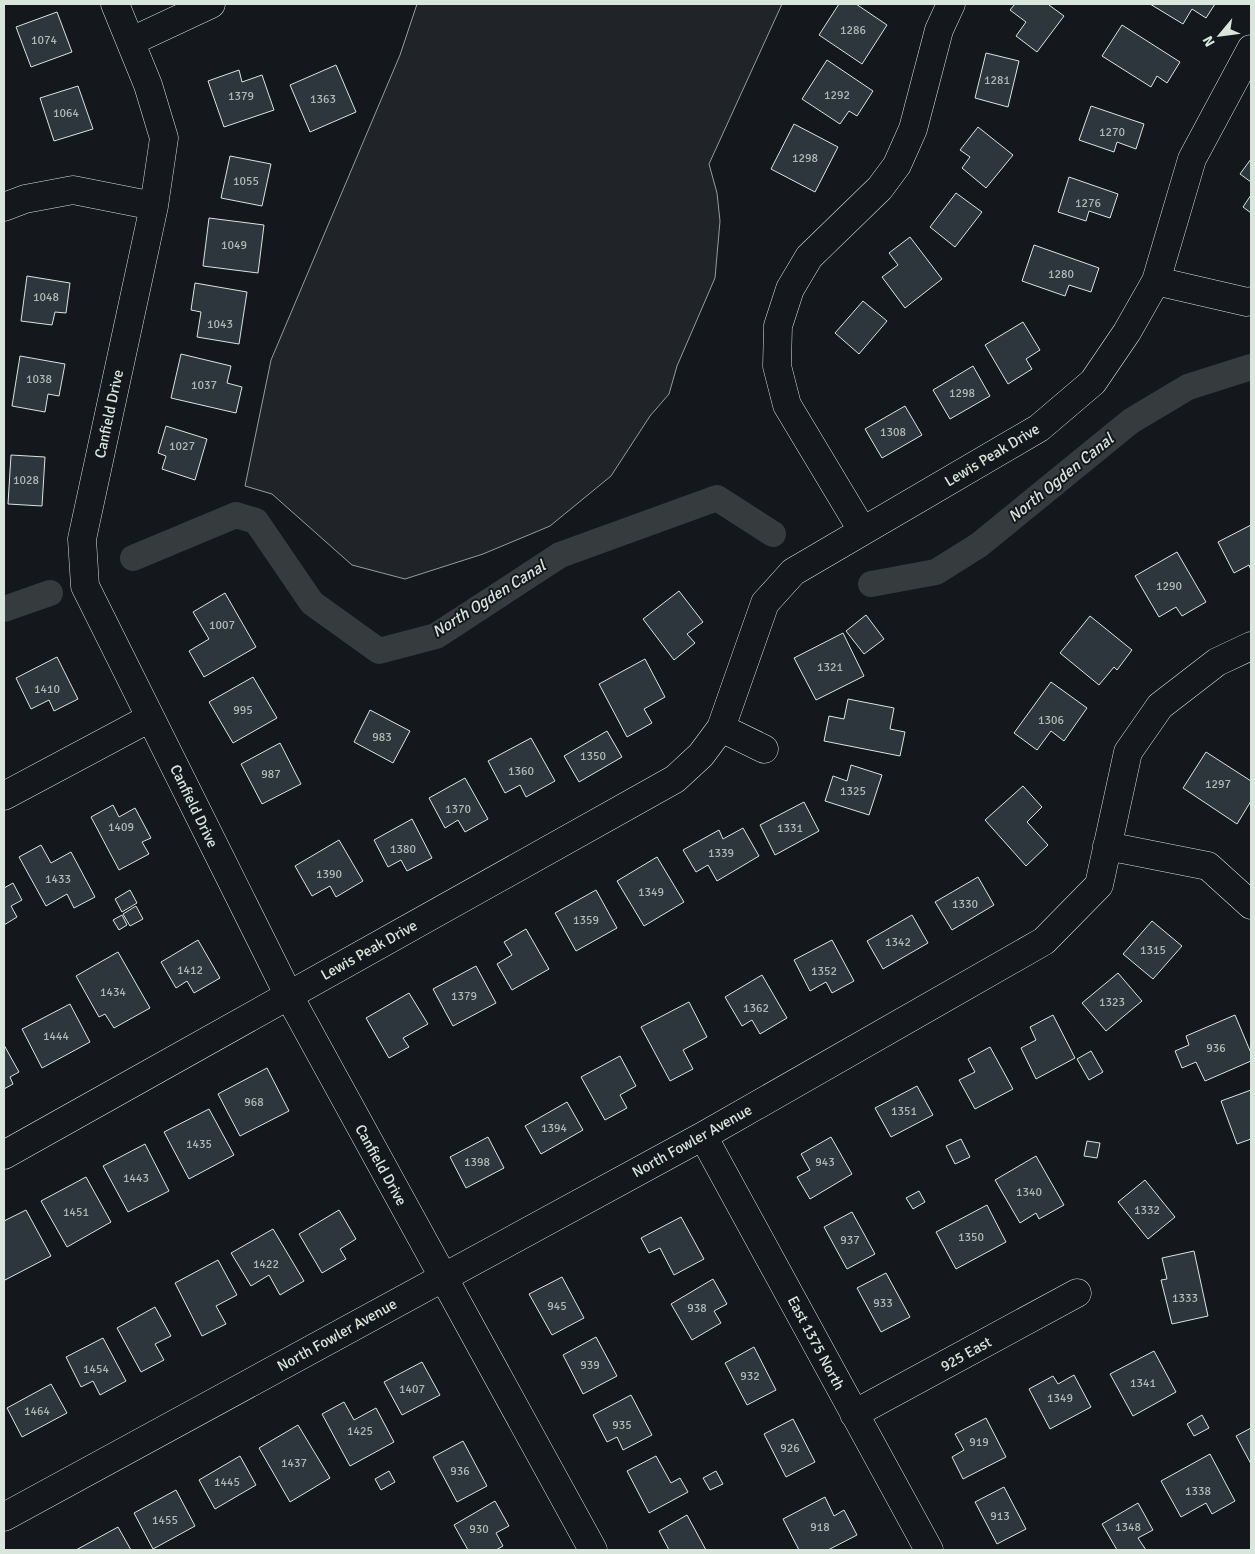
<svg xmlns="http://www.w3.org/2000/svg" width="1255" height="1554" font-family="Signika,sans-serif">
<style>
.green{fill:#202428;stroke:#939e99}
.lines{fill:none;stroke-linecap:round;stroke-linejoin:round}
.canal{stroke:#363b3e;stroke-width:26}
.building{fill:#2c363c;stroke:#d8e6dc}
.minor-casing{stroke:#d8e6dc;stroke-width:29}
.minor{stroke:#14181c;stroke-width:28}
.labels{text-anchor:middle;dominant-baseline:central;stroke-width:4;stroke-linejoin:round;paint-order:stroke}
.number-label{font-size:12px;fill:#adbab4}
.street-label{font-size:15px;fill:#d8e6dc;stroke:#14181c}
.water-label{font-size:16px;font-style:italic;fill:#d8e6dc;stroke:#14181c}
</style>
<rect width="100%" height="100%" fill="#14181c"/>
<!-- green -->
<path class="green" d="M 417,4 L 782,4 L 709,164 L 717,193 L 720,221 L 715,278 L 677,366 L 669,394 L 650,416 L 611,476 L 550,526 L 483,554 L 405,579 L 352,565 L 272,494 L 245,486 L 271,360 L 400,55 Z"/>
<g class="lines">
<!-- canal -->
<path class="canal" d="M 133,558 L 236,515 L 256,521 L 312,603 L 379,651 L 436,636 L 560,555 L 717,498 L 773,534
M 871,584 L 936,572 L 979,545 L 1131,421 L 1188,387 L 1251,367
M 4,609 L 50,593"/>
</g>
<!-- building -->
<path class="building" d="M 839,4 L 856,4 L 887,25 L 862,64 L 819,35 Z
M 1015,4 L 1050,4 L 1049,5 L 1064,16 L 1037,52 L 1016,36 L 1026,22 L 1010,10 Z
M 1150,4 L 1215,4 L 1206,18 L 1192,9 L 1183,24 Z
M 57,12 L 72,52 L 31,67 L 16,27 Z
M 1122,25 L 1180,62 L 1167,83 L 1157,76 L 1151,87 L 1102,56 Z
M 986,53 L 1019,61 L 1008,107 L 975,98 Z
M 827,60 L 873,91 L 857,116 L 849,111 L 840,124 L 802,99 Z
M 336,65 L 356,112 L 310,132 L 290,85 Z
M 239,70 L 242,82 L 262,75 L 274,110 L 224,127 L 208,81 Z
M 78,86 L 93,129 L 54,141 L 40,98 Z
M 1091,106 L 1144,124 L 1136,149 L 1117,142 L 1114,152 L 1079,140 Z
M 794,124 L 838,147 L 815,192 L 771,169 Z
M 978,127 L 1013,155 L 986,188 L 962,168 L 970,157 L 960,150 Z
M 230,156 L 271,164 L 262,206 L 221,198 Z
M 1251,159 L 1251,182 L 1240,174 Z
M 1069,177 L 1118,194 L 1110,218 L 1089,211 L 1086,221 L 1058,212 Z
M 956,193 L 982,212 L 955,247 L 930,227 Z
M 1251,195 L 1251,213 L 1243,207 Z
M 209,218 L 264,225 L 258,273 L 203,266 Z
M 910,237 L 942,279 L 905,308 L 882,277 L 898,265 L 889,253 Z
M 1034,245 L 1099,268 L 1091,292 L 1069,285 L 1065,296 L 1022,281 Z
M 27,276 L 70,283 L 66,313 L 55,312 L 52,325 L 21,321 Z
M 195,283 L 247,292 L 239,344 L 197,337 L 201,312 L 191,310 Z
M 863,301 L 887,321 L 859,354 L 835,333 Z
M 1023,322 L 1040,350 L 1026,359 L 1032,369 L 1008,384 L 985,345 Z
M 181,354 L 231,366 L 227,383 L 242,387 L 236,413 L 171,398 Z
M 20,356 L 65,364 L 59,396 L 48,394 L 45,412 L 12,406 Z
M 973,366 L 990,396 L 950,419 L 933,390 Z
M 905,406 L 922,435 L 882,458 L 865,429 Z
M 166,426 L 207,439 L 195,480 L 162,469 L 166,456 L 158,453 Z
M 11,455 L 45,457 L 42,506 L 8,504 Z
M 1251,525 L 1251,570 L 1249,565 L 1234,573 L 1218,542 Z
M 1177,552 L 1206,602 L 1182,616 L 1176,607 L 1159,617 L 1135,576 Z
M 679,591 L 703,622 L 687,634 L 695,643 L 674,660 L 643,619 Z
M 225,593 L 256,647 L 204,677 L 189,651 L 209,639 L 193,612 Z
M 866,615 L 884,639 L 864,654 L 846,631 Z
M 1090,616 L 1132,650 L 1117,670 L 1114,667 L 1099,685 L 1060,653 Z
M 843,633 L 864,676 L 816,700 L 794,658 Z
M 57,657 L 78,699 L 54,711 L 49,700 L 31,709 L 16,678 Z
M 645,659 L 665,697 L 644,709 L 652,723 L 627,737 L 599,684 Z
M 253,677 L 277,718 L 233,743 L 209,702 Z
M 1051,682 L 1087,708 L 1064,741 L 1051,731 L 1037,750 L 1014,733 Z
M 848,699 L 894,708 L 890,729 L 905,732 L 900,756 L 824,741 L 829,716 L 844,719 Z
M 370,710 L 410,731 L 393,763 L 354,742 Z
M 607,731 L 622,757 L 579,782 L 564,756 Z
M 531,738 L 555,781 L 526,797 L 520,785 L 505,793 L 488,761 Z
M 280,743 L 301,784 L 262,804 L 241,764 Z
M 1206,752 L 1251,781 L 1251,801 L 1237,824 L 1183,788 Z
M 851,765 L 882,775 L 869,815 L 825,801 L 833,776 L 847,781 Z
M 465,778 L 488,819 L 465,832 L 458,820 L 445,828 L 429,798 Z
M 1023,786 L 1042,807 L 1027,822 L 1048,845 L 1026,866 L 985,820 Z
M 804,802 L 819,831 L 775,855 L 760,825 Z
M 113,805 L 119,817 L 135,808 L 151,838 L 142,842 L 149,854 L 119,870 L 91,817 Z
M 412,819 L 432,858 L 407,871 L 401,860 L 388,867 L 374,840 Z
M 743,828 L 759,856 L 717,881 L 708,865 L 696,872 L 683,850 L 719,830 L 723,839 Z
M 339,840 L 363,881 L 336,897 L 330,886 L 312,896 L 295,866 Z
M 41,845 L 51,863 L 71,852 L 95,897 L 74,908 L 67,894 L 46,906 L 19,857 Z
M 657,857 L 684,902 L 644,926 L 617,881 Z
M 978,877 L 994,905 L 952,930 L 935,902 Z
M 13,883 L 22,900 L 11,906 L 17,917 L 4,925 L 4,888 Z
M 130,890 L 137,903 L 122,912 L 115,899 Z
M 596,890 L 617,928 L 576,951 L 555,913 Z
M 136,906 L 143,919 L 130,926 L 123,914 Z
M 122,915 L 127,925 L 119,930 L 113,920 Z
M 912,915 L 928,943 L 883,969 L 867,941 Z
M 1152,921 L 1182,946 L 1153,979 L 1123,954 Z
M 526,929 L 549,969 L 512,990 L 497,964 L 512,955 L 504,942 Z
M 198,940 L 220,978 L 194,993 L 187,981 L 176,988 L 161,962 Z
M 832,940 L 854,981 L 832,993 L 826,982 L 810,991 L 794,960 Z
M 118,952 L 150,1008 L 114,1028 L 105,1014 L 99,1017 L 76,976 Z
M 476,966 L 496,1003 L 453,1026 L 433,989 Z
M 1118,973 L 1142,1001 L 1106,1031 L 1082,1003 Z
M 762,975 L 787,1018 L 760,1034 L 752,1020 L 742,1026 L 725,997 Z
M 409,993 L 428,1024 L 403,1038 L 409,1047 L 389,1058 L 366,1018 Z
M 689,1002 L 707,1037 L 683,1050 L 693,1069 L 670,1081 L 641,1027 Z
M 70,1004 L 90,1042 L 42,1068 L 22,1029 Z
M 1053,1015 L 1075,1058 L 1036,1079 L 1021,1048 L 1036,1040 L 1030,1027 Z
M 1235,1015 L 1251,1053 L 1251,1061 L 1205,1081 L 1196,1062 L 1182,1068 L 1175,1051 L 1189,1045 L 1186,1036 Z
M 4,1045 L 19,1072 L 10,1077 L 13,1084 L 4,1089 Z
M 990,1047 L 1013,1089 L 975,1109 L 959,1080 L 975,1072 L 968,1059 Z
M 1091,1051 L 1103,1072 L 1089,1080 L 1077,1059 Z
M 620,1056 L 636,1086 L 620,1095 L 627,1108 L 605,1120 L 581,1077 Z
M 267,1068 L 289,1111 L 240,1136 L 218,1094 Z
M 917,1086 L 933,1115 L 891,1137 L 875,1108 Z
M 1251,1090 L 1251,1139 L 1237,1144 L 1221,1101 Z
M 567,1102 L 583,1130 L 541,1154 L 525,1126 Z
M 209,1109 L 234,1155 L 189,1179 L 164,1132 Z
M 488,1137 L 504,1168 L 466,1188 L 450,1157 Z
M 831,1137 L 852,1174 L 810,1199 L 797,1177 L 810,1170 L 801,1154 Z
M 961,1139 L 970,1157 L 955,1164 L 946,1146 Z
M 1087,1141 L 1100,1143 L 1097,1158 L 1084,1156 Z
M 145,1144 L 169,1191 L 128,1212 L 103,1166 Z
M 1036,1156 L 1064,1205 L 1039,1219 L 1036,1213 L 1020,1223 L 995,1180 Z
M 86,1177 L 111,1222 L 67,1247 L 41,1201 Z
M 1145,1180 L 1175,1217 L 1148,1239 L 1118,1202 Z
M 919,1191 L 925,1202 L 913,1209 L 906,1198 Z
M 987,1205 L 1006,1242 L 956,1269 L 936,1232 Z
M 26,1210 L 51,1256 L 5,1280 L 4,1277 L 4,1221 Z
M 339,1210 L 356,1239 L 340,1249 L 346,1259 L 322,1273 L 299,1234 Z
M 852,1212 L 875,1254 L 847,1269 L 824,1227 Z
M 681,1217 L 704,1259 L 674,1275 L 660,1248 L 649,1253 L 641,1238 Z
M 273,1229 L 304,1281 L 280,1295 L 269,1275 L 251,1286 L 231,1253 Z
M 1194,1251 L 1208,1316 L 1172,1324 L 1161,1280 L 1167,1279 L 1162,1258 Z
M 218,1260 L 237,1295 L 216,1306 L 226,1324 L 202,1336 L 175,1283 Z
M 886,1273 L 910,1317 L 881,1332 L 857,1288 Z
M 562,1277 L 584,1318 L 552,1335 L 529,1294 Z
M 713,1279 L 727,1304 L 714,1311 L 721,1323 L 692,1340 L 671,1304 Z
M 155,1307 L 171,1336 L 155,1344 L 164,1360 L 141,1372 L 117,1328 Z
M 596,1337 L 617,1376 L 583,1394 L 563,1355 Z
M 103,1338 L 126,1381 L 100,1395 L 93,1381 L 81,1387 L 66,1357 Z
M 754,1347 L 776,1390 L 747,1405 L 725,1363 Z
M 1154,1351 L 1176,1392 L 1133,1416 L 1110,1374 Z
M 422,1362 L 440,1395 L 402,1415 L 384,1382 Z
M 1074,1375 L 1091,1407 L 1050,1429 L 1029,1389 L 1053,1376 L 1058,1384 Z
M 51,1384 L 67,1413 L 22,1437 L 7,1408 Z
M 631,1395 L 652,1435 L 623,1450 L 617,1437 L 607,1442 L 593,1415 Z
M 344,1402 L 354,1420 L 376,1408 L 394,1442 L 350,1466 L 322,1414 Z
M 1202,1415 L 1209,1428 L 1194,1436 L 1187,1424 Z
M 986,1418 L 1006,1457 L 963,1479 L 952,1457 L 964,1450 L 955,1434 Z
M 793,1419 L 815,1462 L 786,1477 L 764,1434 Z
M 298,1425 L 330,1478 L 290,1502 L 259,1448 Z
M 1251,1428 L 1251,1464 L 1236,1436 Z
M 463,1441 L 487,1486 L 457,1502 L 433,1457 Z
M 1210,1454 L 1235,1501 L 1212,1514 L 1206,1503 L 1181,1517 L 1161,1481 Z
M 240,1456 L 256,1485 L 215,1509 L 199,1480 Z
M 656,1456 L 671,1483 L 680,1478 L 688,1492 L 649,1513 L 627,1471 Z
M 389,1471 L 395,1482 L 381,1490 L 375,1479 Z
M 716,1471 L 723,1484 L 710,1490 L 703,1478 Z
M 1004,1487 L 1026,1529 L 997,1544 L 975,1502 Z
M 176,1490 L 195,1526 L 153,1549 L 134,1513 Z
M 825,1497 L 834,1516 L 844,1510 L 857,1535 L 828,1550 L 799,1550 L 783,1519 Z
M 495,1501 L 509,1526 L 496,1533 L 503,1546 L 496,1550 L 468,1550 L 454,1525 Z
M 1138,1503 L 1153,1530 L 1138,1538 L 1146,1550 L 1117,1550 L 1102,1524 Z
M 687,1515 L 706,1550 L 669,1550 L 659,1531 Z
M 118,1527 L 131,1550 L 76,1550 Z"/>
<g class="lines">
<!-- minor casing -->
<g class="minor-casing">
<path id="minor" d="M 115,4 L 148,85 L 164,138 L 154,206 L 82,539 L 85,586 L 289,996 L 593,1550
M 132,41 L 211,4
M 4,207 L 25,199 L 73,190 L 154,206
M 1156,281 L 1247,302 L 1251,301
M 862,530 L 787,405 L 777,366 L 778,326 L 790,289 L 809,257 L 880,188 L 897,165 L 913,129 L 939,30 L 951,4
M 721,728 L 764,749
M 4,796 L 150,718
M 1107,846 L 1208,866 L 1251,905
M 703,1136 L 929,1550
M 4,1155 L 675,779 L 701,755 L 721,728 L 765,603 L 793,572 L 1039,428 L 1093,382 L 1127,332 L 1156,281 L 1192,159 L 1251,49
M 854,1414 L 1077,1293
M 4,1517 L 703,1136 L 1044,941 L 1099,885 L 1128,752 L 1160,706 L 1217,662 L 1251,646"/>
</g>
<!-- minor -->
<use href="#minor" class="minor"/>
</g>
<g class="labels">
<!-- number labels -->
<g class="number-label">
<text x="853" y="30">1286</text>
<text x="44" y="40">1074</text>
<text x="997" y="80">1281</text>
<text x="837" y="95">1292</text>
<text x="241" y="96">1379</text>
<text x="323" y="99">1363</text>
<text x="66" y="113">1064</text>
<text x="1112" y="132">1270</text>
<text x="805" y="158">1298</text>
<text x="246" y="181">1055</text>
<text x="1088" y="203">1276</text>
<text x="234" y="245">1049</text>
<text x="1061" y="274">1280</text>
<text x="46" y="297">1048</text>
<text x="220" y="324">1043</text>
<text x="39" y="379">1038</text>
<text x="204" y="385">1037</text>
<text x="962" y="393">1298</text>
<text x="893" y="432">1308</text>
<text x="182" y="446">1027</text>
<text x="26" y="480">1028</text>
<text x="1169" y="586">1290</text>
<text x="222" y="625">1007</text>
<text x="830" y="667">1321</text>
<text x="47" y="689">1410</text>
<text x="243" y="710">995</text>
<text x="1051" y="720">1306</text>
<text x="382" y="737">983</text>
<text x="593" y="756">1350</text>
<text x="521" y="771">1360</text>
<text x="271" y="774">987</text>
<text x="1218" y="784">1297</text>
<text x="853" y="791">1325</text>
<text x="458" y="809">1370</text>
<text x="121" y="827">1409</text>
<text x="790" y="828">1331</text>
<text x="403" y="849">1380</text>
<text x="721" y="853">1339</text>
<text x="329" y="874">1390</text>
<text x="58" y="879">1433</text>
<text x="651" y="892">1349</text>
<text x="965" y="904">1330</text>
<text x="586" y="920">1359</text>
<text x="898" y="942">1342</text>
<text x="1153" y="950">1315</text>
<text x="190" y="970">1412</text>
<text x="824" y="971">1352</text>
<text x="113" y="992">1434</text>
<text x="464" y="996">1379</text>
<text x="1112" y="1002">1323</text>
<text x="756" y="1008">1362</text>
<text x="56" y="1036">1444</text>
<text x="1216" y="1048">936</text>
<text x="254" y="1102">968</text>
<text x="904" y="1111">1351</text>
<text x="554" y="1128">1394</text>
<text x="199" y="1144">1435</text>
<text x="477" y="1162">1398</text>
<text x="825" y="1162">943</text>
<text x="136" y="1178">1443</text>
<text x="1029" y="1192">1340</text>
<text x="1147" y="1210">1332</text>
<text x="76" y="1212">1451</text>
<text x="971" y="1237">1350</text>
<text x="850" y="1240">937</text>
<text x="266" y="1264">1422</text>
<text x="1185" y="1298">1333</text>
<text x="883" y="1303">933</text>
<text x="557" y="1306">945</text>
<text x="697" y="1308">938</text>
<text x="590" y="1365">939</text>
<text x="96" y="1369">1454</text>
<text x="750" y="1376">932</text>
<text x="1143" y="1383">1341</text>
<text x="412" y="1389">1407</text>
<text x="1060" y="1398">1349</text>
<text x="37" y="1411">1464</text>
<text x="622" y="1425">935</text>
<text x="360" y="1431">1425</text>
<text x="979" y="1442">919</text>
<text x="790" y="1448">926</text>
<text x="294" y="1463">1437</text>
<text x="460" y="1471">936</text>
<text x="227" y="1482">1445</text>
<text x="1198" y="1491">1338</text>
<text x="1000" y="1516">913</text>
<text x="165" y="1520">1455</text>
<text x="820" y="1527">918</text>
<text x="1128" y="1527">1348</text>
<text x="479" y="1529">930</text>
</g>
<!-- street labels -->
<g class="street-label">
<text transform="translate(109 414) rotate(-78)">Canfield Drive</text>
<text transform="translate(992 455) rotate(-31)">Lewis Peak Drive</text>
<text transform="translate(194 806) rotate(64)">Canfield Drive</text>
<text transform="translate(369 950) rotate(-29)">Lewis Peak Drive</text>
<text transform="translate(692 1141) rotate(-29)">North Fowler Avenue</text>
<text transform="translate(381 1165) rotate(61)">Canfield Drive</text>
<text transform="translate(337 1335) rotate(-29)">North Fowler Avenue</text>
<text transform="translate(816 1343) rotate(62)">East 1375 North</text>
<text transform="translate(966 1354) rotate(-29)">925 East</text>
</g>
<!-- water labels -->
<g class="water-label">
<text transform="translate(1061 478) rotate(-39)">North Ogden Canal</text>
<text transform="translate(489 599) rotate(-32)">North Ogden Canal</text>
</g>
</g>
<!-- border -->
<rect width="1255" height="1554" fill="none" stroke="#d8e6dc" stroke-width="10"/>
<!-- north arrow -->
<g transform="translate(1220 35) rotate(241)" stroke="#14181c" stroke-width="4" paint-order="stroke">
<path d="M0-4L9 19L0 12L-9 19Z" fill="#d8e6dc"/>
<text y="-8" font-size="14" font-weight="bold" text-anchor="middle" fill="#d8e6dc">N</text>
</g>
</svg>
